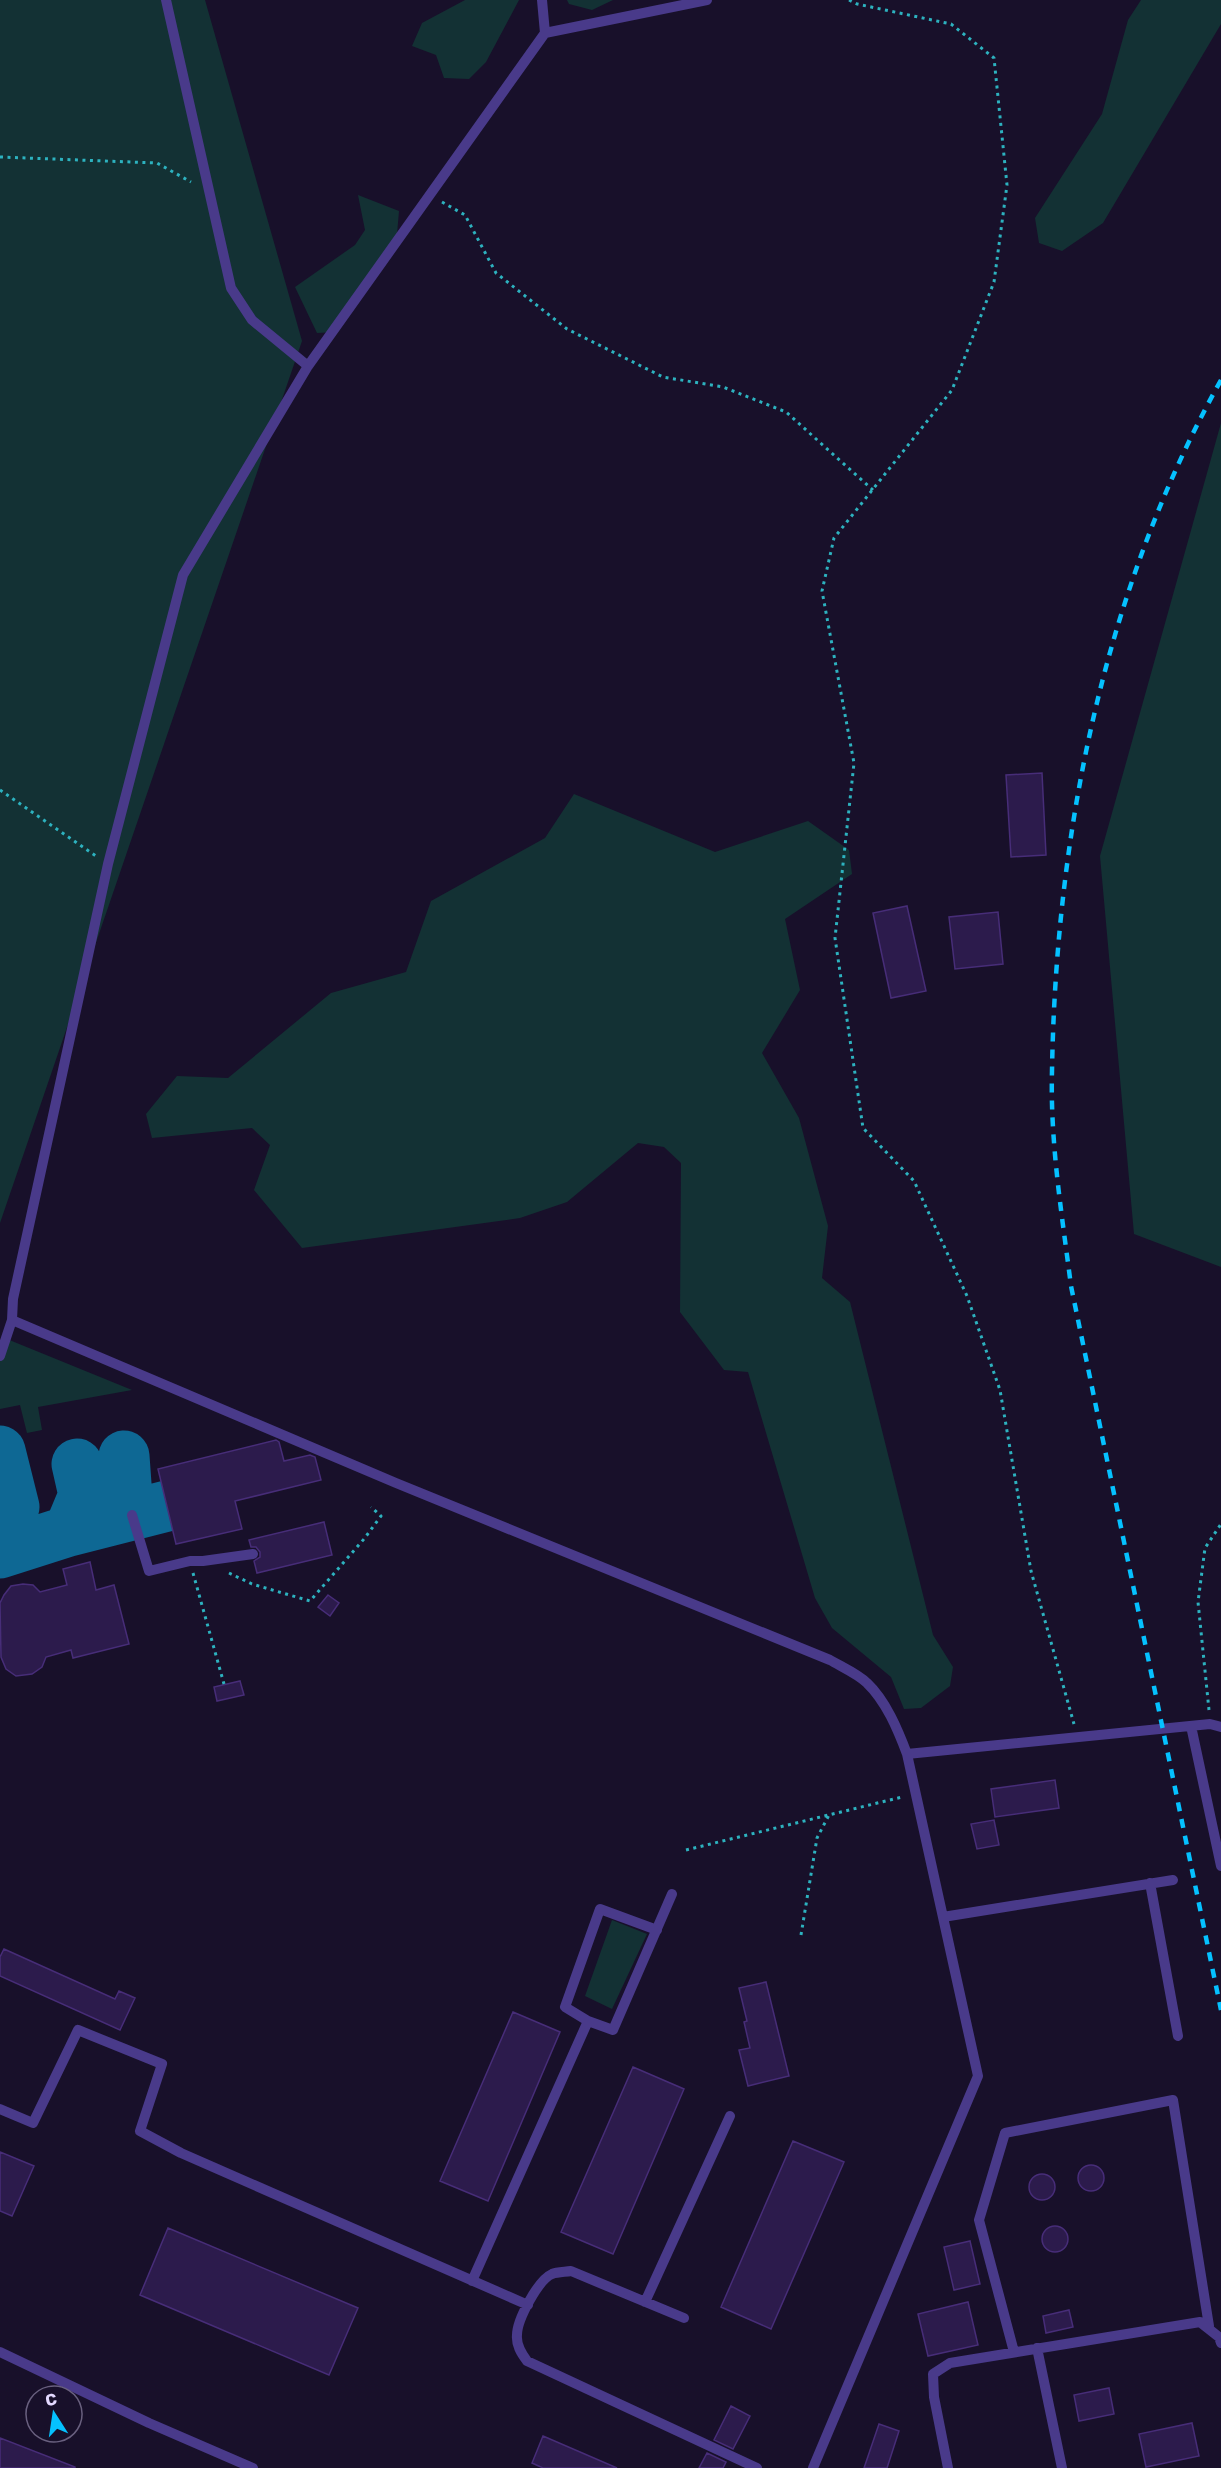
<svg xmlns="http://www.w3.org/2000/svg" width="1221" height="2468" font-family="Rubik,sans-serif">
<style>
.green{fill:#133134}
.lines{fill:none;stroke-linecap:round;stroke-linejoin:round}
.taxiway{stroke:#0e6894;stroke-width:51}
.building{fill:#2c1b4c;stroke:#472d78;stroke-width:1.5}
.path{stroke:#2db2bf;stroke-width:3;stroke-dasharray:3 4.5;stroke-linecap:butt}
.service{stroke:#493a8a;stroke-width:10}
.rail{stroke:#05c1ff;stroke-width:4.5;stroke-dasharray:9 8;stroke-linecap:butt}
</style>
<rect width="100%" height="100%" fill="#18102a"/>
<!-- green -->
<path class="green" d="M 0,0 L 205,0 L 302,341 L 0,1223 Z
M 465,0 L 519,0 L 486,62 L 469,79 L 444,78 L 436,55 L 412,46 L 422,23 Z
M 567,0 L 613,0 L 592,10 L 569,4 Z
M 1141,0 L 1221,0 L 1221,24 L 1103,223 L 1062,251 L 1039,243 L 1035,218 L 1102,114 L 1128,20 Z
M 358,195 L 399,211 L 396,246 L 336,332 L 317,333 L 295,287 L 355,245 L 365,230 Z
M 1221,423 L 1221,1267 L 1134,1234 L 1100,856 Z
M 574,794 L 715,852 L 808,821 L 849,850 L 852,874 L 785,919 L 800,990 L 762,1053 L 799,1118 L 828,1226 L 822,1278 L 850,1302 L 933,1635 L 953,1667 L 950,1686 L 921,1708 L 904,1709 L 891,1677 L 832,1628 L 815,1598 L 748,1372 L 724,1370 L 680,1312 L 681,1163 L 664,1147 L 638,1143 L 567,1202 L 520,1218 L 302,1248 L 254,1190 L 270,1145 L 252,1128 L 152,1138 L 146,1114 L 177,1076 L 228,1078 L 331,993 L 406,972 L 431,901 L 545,838 Z
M 2,1337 L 132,1390 L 38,1407 L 42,1430 L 27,1433 L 20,1405 L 0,1409 L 0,1344 Z
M 612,1920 L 647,1934 L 612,2009 L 585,1996 Z"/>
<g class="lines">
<!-- taxiway -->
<path class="taxiway" d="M 0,1451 L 14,1507 L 0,1548
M 111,1520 L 126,1484 L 124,1456
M 69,1531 L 84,1495 L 77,1464
M 0,1553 L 69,1531 L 167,1506"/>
</g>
<!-- building -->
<path class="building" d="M 1042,773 L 1046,855 L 1011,857 L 1006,775 Z
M 907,906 L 926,991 L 891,998 L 873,913 Z
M 998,912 L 1003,964 L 955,969 L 949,917 Z
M 276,1440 L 279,1442 L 284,1461 L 310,1455 L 315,1457 L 321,1480 L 235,1501 L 242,1529 L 176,1544 L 158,1469 Z
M 324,1522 L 332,1555 L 257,1573 L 254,1561 L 260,1557 L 260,1552 L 256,1547 L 251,1547 L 249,1540 Z
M 90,1562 L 96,1590 L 114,1585 L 129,1644 L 73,1658 L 71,1650 L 46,1657 L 42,1667 L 32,1674 L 16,1676 L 6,1669 L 1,1657 L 0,1603 L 4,1595 L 11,1586 L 23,1584 L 33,1585 L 40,1592 L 67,1585 L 63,1569 Z
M 328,1595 L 339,1603 L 330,1616 L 318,1607 Z
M 240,1681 L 244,1695 L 217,1701 L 214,1687 Z
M 1055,1780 L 1059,1808 L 995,1817 L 991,1789 Z
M 994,1820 L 999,1845 L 977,1849 L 971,1824 Z
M 4,1949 L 115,1999 L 119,1991 L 135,1998 L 120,2030 L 0,1976 L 0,1957 Z
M 766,1982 L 789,2076 L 748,2086 L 739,2050 L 750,2048 L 744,2022 L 747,2021 L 739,1988 Z
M 513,2012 L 560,2032 L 488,2201 L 440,2181 Z
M 633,2067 L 684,2089 L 613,2254 L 561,2232 Z
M 793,2141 L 844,2162 L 771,2329 L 721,2307 Z
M 0,2152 L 34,2166 L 12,2216 L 0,2211 Z
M1078 2178a13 13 0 1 1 26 0a13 13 0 1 1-26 0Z
M1029 2187a13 13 0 1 1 26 0a13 13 0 1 1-26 0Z
M1042 2239a13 13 0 1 1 26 0a13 13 0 1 1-26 0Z
M 168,2228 L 358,2308 L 329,2375 L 140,2295 Z
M 970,2241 L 980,2284 L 954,2290 L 944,2247 Z
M 968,2302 L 978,2345 L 928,2356 L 918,2314 Z
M 1069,2310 L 1073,2327 L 1046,2333 L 1043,2316 Z
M 1109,2388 L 1114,2414 L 1079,2421 L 1074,2395 Z
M 731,2406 L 750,2416 L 733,2449 L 714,2440 Z
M 1192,2423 L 1199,2456 L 1146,2467 L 1139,2434 Z
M 879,2424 L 899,2431 L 887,2468 L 864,2468 Z
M 543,2436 L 617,2468 L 543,2468 L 532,2463 Z
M 0,2438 L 75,2467 L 75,2468 L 0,2468 Z
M 707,2453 L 726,2462 L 723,2468 L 699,2468 Z"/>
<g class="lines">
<!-- path -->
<path class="path" d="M 849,0 L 857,4 L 951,24 L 994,58 L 1007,185 L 994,282 L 952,390 L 834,538 L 822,591 L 854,763 L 835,938 L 863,1128 L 914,1181 L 967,1296 L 1000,1390 L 1031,1571 L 1074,1724
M 0,157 L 157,163 L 191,182
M 442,202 L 465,215 L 496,273 L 567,329 L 663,377 L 723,387 L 786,412 L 873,490
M 0,790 L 96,856
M 193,1573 L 224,1684
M 229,1573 L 252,1584 L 310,1601 L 364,1539 L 381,1516 L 371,1507
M 1209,1710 L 1198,1602 L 1205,1548 L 1221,1524
M 686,1850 L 902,1797
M 801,1935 L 817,1838 L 829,1815"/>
<!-- service -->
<path class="service" d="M 166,0 L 231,288 L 252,320 L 308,366
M 542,0 L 545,33
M 12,1320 L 396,1483 L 830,1660 C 842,1667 858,1674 867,1683 C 886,1701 898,1730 907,1754 L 978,2076 L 813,2468
M 0,1356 L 12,1320 L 13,1299 L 108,864 L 183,575 L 308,366 L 545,33 L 707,0
M 132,1515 L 149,1571 L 190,1561 L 203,1561 L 253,1554
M 1191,1726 L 1221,1866
M 907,1754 L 1210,1724 L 1221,1727
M 1150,1883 L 1178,2036
M 943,1917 L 1173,1880
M 588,2021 L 565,2007 L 600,1909 L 657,1930
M 0,2109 L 33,2123 L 78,2030 L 162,2064 L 140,2131 L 181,2153 L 528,2305
M 472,2281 L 588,2021 L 613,2030 L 672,1894
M 645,2302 L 730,2116
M 684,2318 L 571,2271 C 565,2272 557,2272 552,2274 C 538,2280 517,2320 517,2335 C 516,2345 521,2353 527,2361 L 757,2468
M 1037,2348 L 1062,2468
M 0,2352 L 149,2423 L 253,2468
M 1014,2352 L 979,2220 L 1005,2133 L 1173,2100 L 1209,2326
M 948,2468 L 934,2397 L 933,2374 L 950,2363 L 1200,2322 L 1219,2337 L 1221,2343"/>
<!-- rail -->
<path class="rail" d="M 1221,380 C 1104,589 1056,833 1052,1071 C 1050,1143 1062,1215 1071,1286 L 1221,2010"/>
</g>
<!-- north arrow -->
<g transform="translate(54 2414) rotate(348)"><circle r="28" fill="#18102a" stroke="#69607f" stroke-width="1.5"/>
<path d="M0-4.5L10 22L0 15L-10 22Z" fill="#05c1ff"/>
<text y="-9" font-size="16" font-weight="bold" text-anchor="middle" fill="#e3d9ff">С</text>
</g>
</svg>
